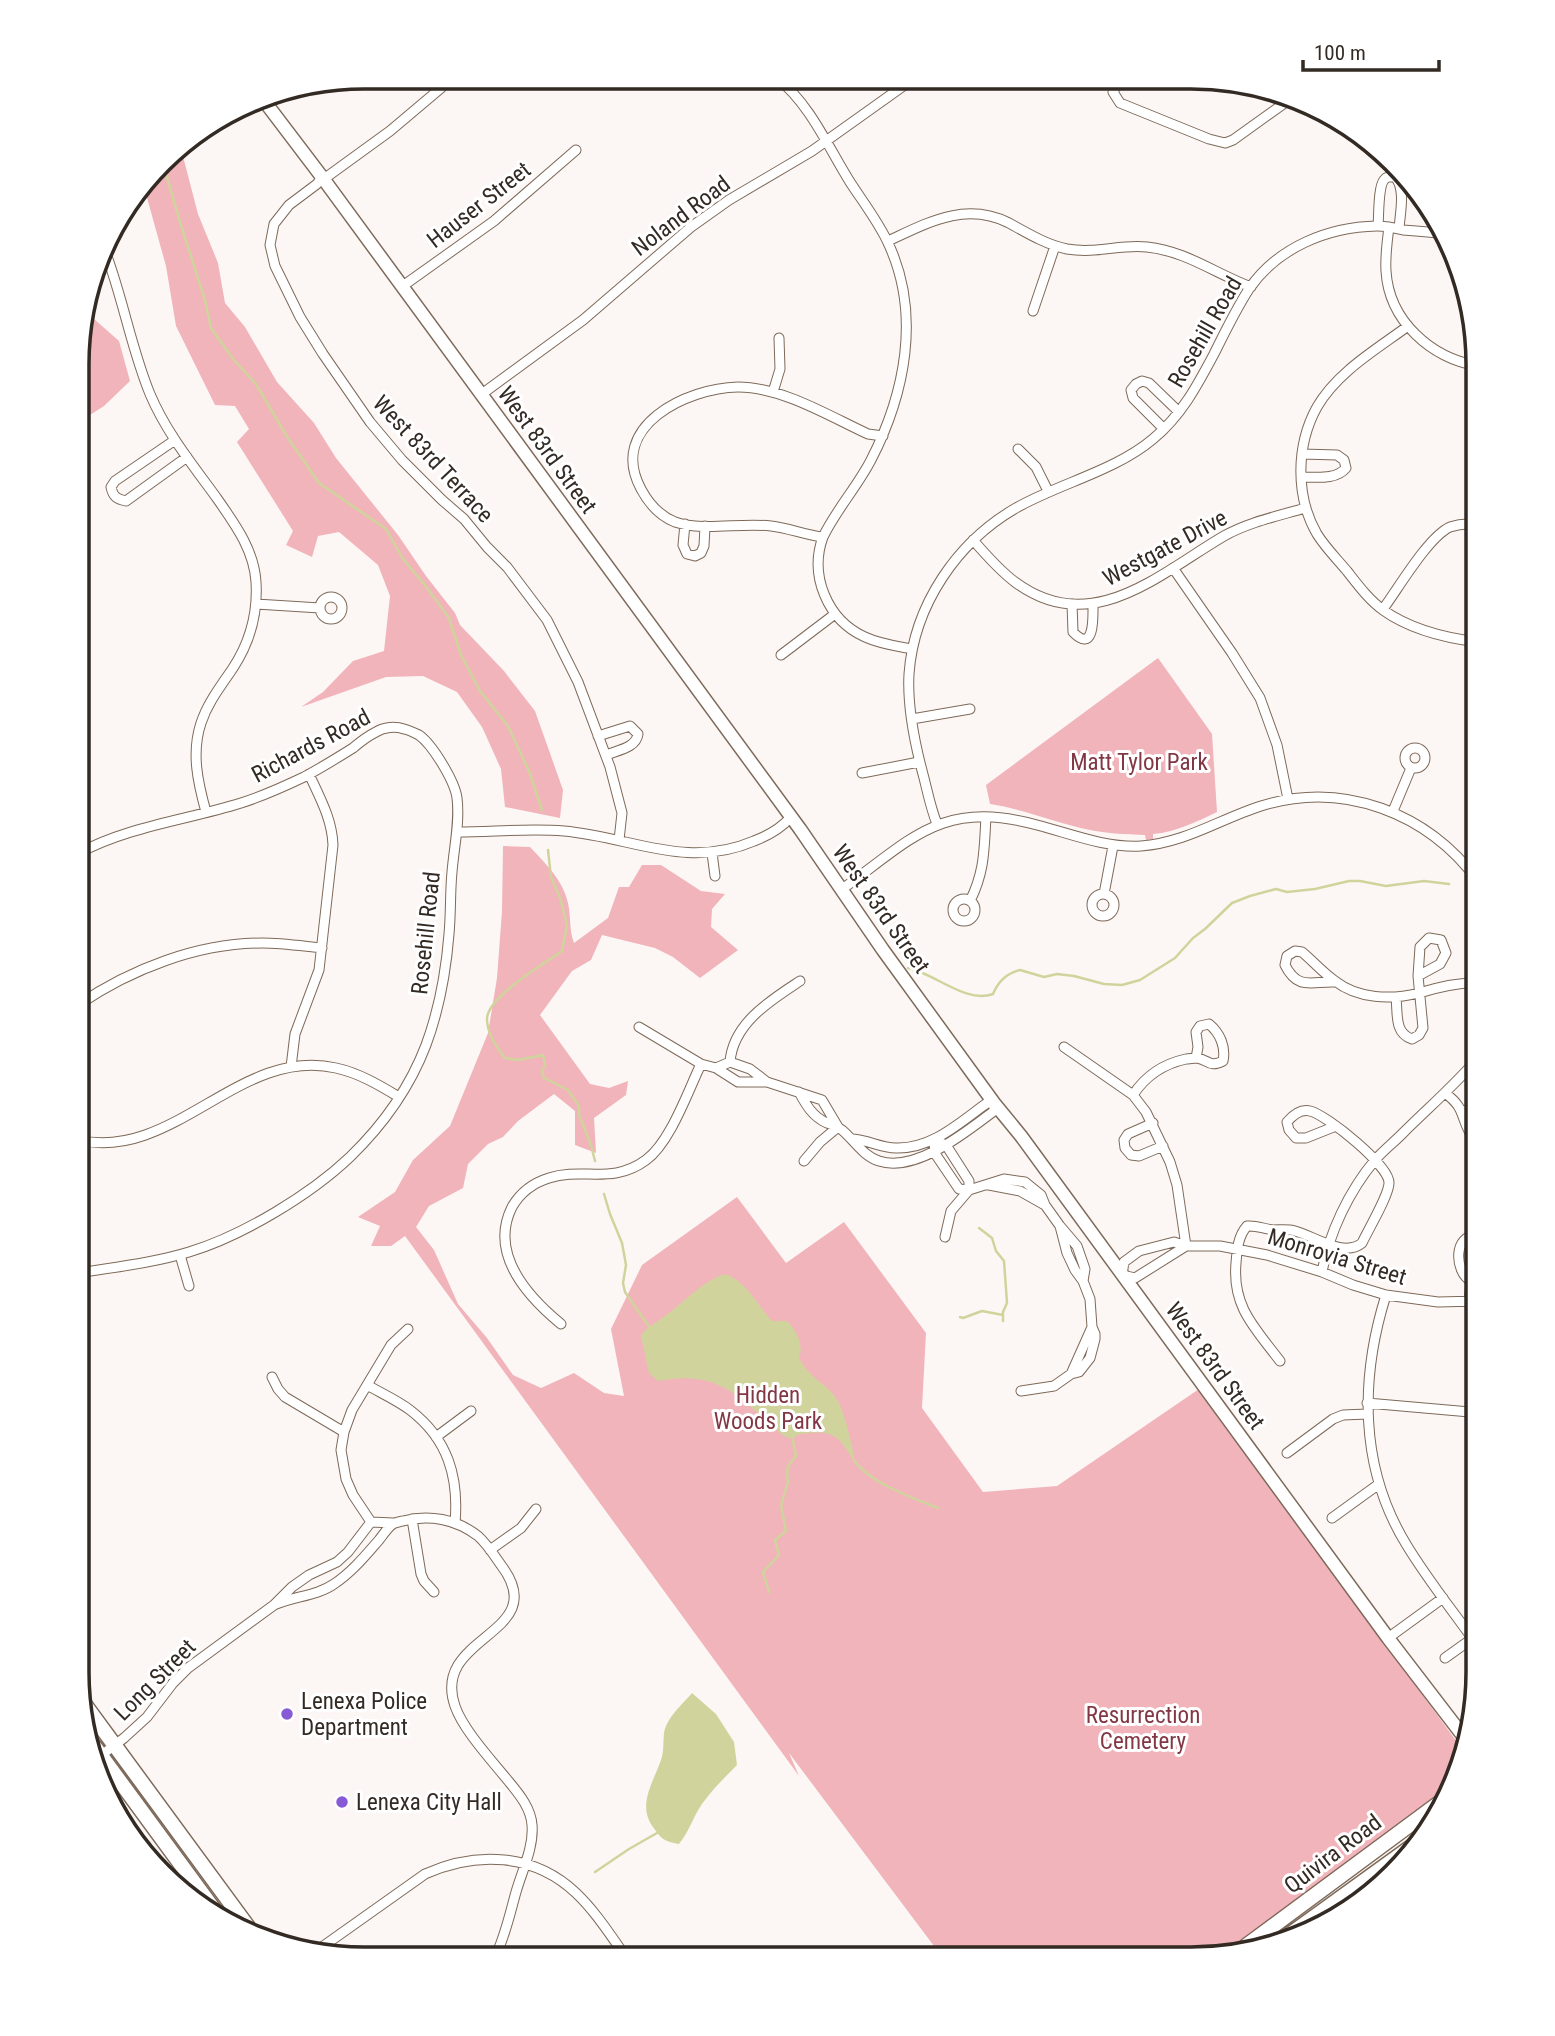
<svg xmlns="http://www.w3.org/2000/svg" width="1555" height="2036" font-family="'Roboto Condensed',sans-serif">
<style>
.green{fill:#f1b4ba}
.water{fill:#d0d49c}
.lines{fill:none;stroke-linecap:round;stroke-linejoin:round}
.stream{stroke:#d0d49c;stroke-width:2.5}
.street-casing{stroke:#7e6a5a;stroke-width:11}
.secondary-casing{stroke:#7e6a5a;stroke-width:15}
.primary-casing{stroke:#7e6a5a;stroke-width:17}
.street{stroke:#fff;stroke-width:9}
.secondary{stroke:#fff;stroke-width:12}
.primary{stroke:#fff;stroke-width:14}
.poi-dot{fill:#875bd5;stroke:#fff;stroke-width:2.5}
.labels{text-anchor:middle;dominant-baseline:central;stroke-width:6;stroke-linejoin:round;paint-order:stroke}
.street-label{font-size:23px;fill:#322a23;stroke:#fff}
.park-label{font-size:23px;fill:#823744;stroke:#fff}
.poi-label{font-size:23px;fill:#322a23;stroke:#fff;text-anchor:start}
.rim{fill:none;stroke:#322a23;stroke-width:3.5}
</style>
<rect width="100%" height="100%" fill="#fcf7f4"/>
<!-- green -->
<path class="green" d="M 180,145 L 198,214 L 218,263 L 225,303 L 245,327 L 277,382 L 314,423 L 336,458 L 398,535 L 426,576 L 455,613 L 460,625 L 504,671 L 535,711 L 563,790 L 560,818 L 505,807 L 501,769 L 482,727 L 457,692 L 423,676 L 386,677 L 301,707 L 323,692 L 353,661 L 384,651 L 390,596 L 378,565 L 339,532 L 318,536 L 312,557 L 286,545 L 293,531 L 237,442 L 249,429 L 235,406 L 215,405 L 176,326 L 166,266 L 144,187 L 175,148 Z
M 85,311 L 119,341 L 130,381 L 104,406 L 79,422 L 80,327 Z
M 1158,658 L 1212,734 L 1217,812 C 1196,822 1176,832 1153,834 L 1153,839 L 1146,840 L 1145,835 C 1126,834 1109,834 1090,830 C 1056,823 1024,809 990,804 L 986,785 Z
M 503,846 L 530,847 C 546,864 563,880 568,903 C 571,917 569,930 574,943 L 608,918 L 619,887 L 629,887 L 642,865 L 661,865 L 701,891 L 725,894 L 712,909 L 711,927 L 738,950 L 700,978 L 673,957 L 655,948 L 602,935 L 591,960 L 572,971 L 540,1015 L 590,1084 L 609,1088 L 628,1081 L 626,1095 L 594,1118 L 596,1153 L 575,1145 L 575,1111 L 554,1094 L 518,1121 L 503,1137 L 488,1144 L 468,1164 L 463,1188 L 429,1206 L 416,1227 L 434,1250 L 458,1304 L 487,1338 L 513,1375 L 541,1388 L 574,1373 L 604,1393 L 624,1396 L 611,1329 L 642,1265 L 737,1197 L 786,1263 L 844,1222 L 926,1333 L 922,1408 L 983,1492 L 1057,1486 L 1199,1389 L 1465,1753 L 1463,1764 L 1449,1791 L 1232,1949 L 1191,1959 L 943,1958 L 789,1753 L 799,1776 L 405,1236 L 391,1246 L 371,1246 L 380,1226 L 358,1217 L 395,1192 L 413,1160 L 450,1126 L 488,1033 L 497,978 L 502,911 Z"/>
<!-- water -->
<path class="water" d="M 724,1274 C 745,1279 757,1305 772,1321 L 787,1321 C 797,1331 804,1346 799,1358 C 809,1378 826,1383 836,1398 C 845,1411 852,1446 855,1462 C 840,1440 837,1430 809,1433 C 801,1434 798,1433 793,1439 L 784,1436 C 739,1399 723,1369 658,1381 L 649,1373 L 641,1336 C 646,1327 651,1327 658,1321 C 681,1306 698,1284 724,1274 Z
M 692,1693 L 716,1714 L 734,1742 L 737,1765 C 725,1777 713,1789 702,1804 C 693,1817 689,1832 679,1844 C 664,1841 662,1840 653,1827 C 637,1805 653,1783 661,1760 C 664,1752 663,1742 664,1733 C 667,1717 682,1705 692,1693 Z"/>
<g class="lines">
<!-- stream -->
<path class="stream" d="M 163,163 L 180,222 L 205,300 L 211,328 L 233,359 L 256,384 L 286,435 L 319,483 L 386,529 L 403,559 L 424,584 L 449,618 L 461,655 L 480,691 L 508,726 L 529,771 L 542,810
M 548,850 L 551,877 L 560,898 L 567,925 L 562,951 C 544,964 487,997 487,1019 C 487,1033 497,1048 505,1058 L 518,1060 L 543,1055 L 545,1065 L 542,1071 L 544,1078 L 568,1090 L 579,1106 L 579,1115 L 591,1145 L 595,1161
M 908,968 C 934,973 966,1004 993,994 C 998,982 1007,973 1020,970 L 1044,977 L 1057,974 L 1074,976 L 1104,984 L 1122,985 L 1140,980 L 1175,958 L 1193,938 L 1205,929 L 1232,903 L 1250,896 L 1276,889 L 1287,892 L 1315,889 L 1349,881 L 1360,881 L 1386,886 L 1424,881 L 1449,884
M 604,1194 L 610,1214 L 622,1243 L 626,1265 L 623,1283 L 625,1292 L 650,1328
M 979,1228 L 992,1238 L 996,1251 L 1004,1261 L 1007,1303 L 1003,1312 L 1003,1321
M 960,1317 L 963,1318 L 982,1311 L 1003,1315
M 854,1460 C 868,1482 913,1498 938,1508
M 769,1592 L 763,1572 L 779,1555 L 775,1540 L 786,1531 L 781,1505 L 788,1482 L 787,1473 L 788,1466 L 796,1456 L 792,1436
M 595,1872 L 629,1849 L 657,1833"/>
<!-- street casing -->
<g class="street-casing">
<path id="street" d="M 777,78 C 810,104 828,147 850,182 C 863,202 880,224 889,245 C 921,315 905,394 871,460 C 857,487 836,510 823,537 C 809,575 827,620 865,637 C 880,644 896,646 912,649
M 1120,79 L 1113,92 L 1120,103 L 1209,139 L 1225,143 L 1233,140 L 1293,97
M 441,88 L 390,131 L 328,176 L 322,177 L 317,184 L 289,205 L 274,224 L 270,245 L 275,266 L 300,317 L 323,354 L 370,422 L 402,460 L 442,500 L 464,519 L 487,547 L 507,567 L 547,620 L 578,682 L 610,767 L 622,813 L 619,840
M 1378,226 C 1379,216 1378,187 1384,180 C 1387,176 1390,177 1395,177 C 1406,189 1400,213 1399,229
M 1389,227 C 1387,242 1385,257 1386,271 C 1389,321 1431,358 1478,366
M 888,241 C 927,223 965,201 1009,223 C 1027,233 1047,245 1067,249 C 1097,254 1120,244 1147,247 C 1186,251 1216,274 1251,287
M 105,251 C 123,298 131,348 150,394 C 166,432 192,464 216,497 C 234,523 254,549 256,582 C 258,614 250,642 233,668 C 221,686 208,702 201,723 C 191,753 198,783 206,812
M 401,285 L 407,283 L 494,221 L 576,150
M 1033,311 L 1055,246
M 1408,326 C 1377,349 1337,372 1317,407 C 1296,445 1295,496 1317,534 C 1325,547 1337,559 1347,571 C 1358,585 1369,600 1383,610 C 1411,630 1445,638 1478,642
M 773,392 L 780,369 L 779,338
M 480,394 L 486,391 L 583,320 L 691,227 L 729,200 L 812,151 L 913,79
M 1164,429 L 1133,398 L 1131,390 L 1136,384 L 1142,381 L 1149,383 L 1179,412
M 175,440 L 115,481 L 111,487 C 113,497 117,499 126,501 L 187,457
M 1018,449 L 1036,467 L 1048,491
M 1302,477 C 1317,477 1336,480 1346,468 L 1344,460 L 1337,455 L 1302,454
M 685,524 L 683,545 L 687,554 L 695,556 L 701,553 L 704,546 L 705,526
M 823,537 C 805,535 789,528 771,526 C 740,522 705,532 675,522 C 660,516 649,504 641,489 C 607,426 687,388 738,387 C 782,387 829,416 868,434 L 883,436
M 973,540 C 986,555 1000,571 1015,582 C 1091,639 1159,574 1224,536 C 1249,522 1278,516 1305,508
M 1173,568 L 1232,653 L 1260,698 L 1277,745 L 1288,799
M320 608a11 11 0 1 1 22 0a11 11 0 1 1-22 0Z
M 256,604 L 320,608
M 1072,604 L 1073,632 C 1095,655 1093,616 1093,604
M 1383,609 C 1398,589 1428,537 1450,527 C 1459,524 1469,523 1478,525
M 781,655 L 835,614
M 79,684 L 80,668 L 79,665
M 912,719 L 970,709
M 598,736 L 630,726 L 638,734 C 636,748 618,750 606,755
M1405 758a10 10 0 1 1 20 0a10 10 0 1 1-20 0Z
M 862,773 L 919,762
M 1393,811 L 1411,768
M 937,824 C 931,809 928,794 924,778 C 915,745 907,709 909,674 C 914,605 957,542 1016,508 C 1060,483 1115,471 1153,439 C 1181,416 1197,386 1214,354 C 1225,332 1236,309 1249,289 C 1278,247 1328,227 1377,226 C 1386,226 1395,228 1403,230 C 1417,231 1431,232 1445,234
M 457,832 C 492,832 529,828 564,831 C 632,837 686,870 754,841 C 767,836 781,828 790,818
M 712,853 L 715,876
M 841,890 C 913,838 942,799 1037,825 C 1072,834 1105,848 1141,846 C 1185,843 1220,819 1261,806 C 1343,780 1428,813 1478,881
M 1104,894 L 1113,846
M1092 905a11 11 0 1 1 22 0a11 11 0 1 1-22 0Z
M953 910a11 11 0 1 1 22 0a11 11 0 1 1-22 0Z
M 970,901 C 985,871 984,849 986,817
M 1429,938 L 1441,940 L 1446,953 L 1440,964 L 1418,976 L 1420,947 Z
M 1335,982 C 1312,981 1298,991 1285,965 L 1287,956 L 1295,951 L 1302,952 C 1313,961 1323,973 1335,981 C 1358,999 1391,1000 1419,993 C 1438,987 1457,982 1478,983
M 1396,998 C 1398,1014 1394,1033 1412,1039 L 1419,1035 L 1423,1028 L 1418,976
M 78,1005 C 131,969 198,943 262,943 C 282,943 302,946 322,948
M 639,1027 L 701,1064 L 716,1068 L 730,1062
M 1064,1047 L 1133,1095 L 1146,1112 L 1170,1162 L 1177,1185 L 1186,1246
M 730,1062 L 750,1069 L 767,1082 L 822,1100 L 838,1127
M 730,1062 C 733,1023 771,1000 800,981
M 291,1067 L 295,1034 L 319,970 L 333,845 C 332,819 320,798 309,774
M 716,1068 L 738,1082 L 767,1082
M 799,1092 C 806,1105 813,1117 827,1123 C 833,1125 837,1126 842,1130 C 854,1140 863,1156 879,1161 C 916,1173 966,1132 994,1111 L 994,1103 L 987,1103 C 959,1123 932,1149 896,1148 C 881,1148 868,1140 853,1139
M 1445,1093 C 1465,1108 1460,1115 1470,1133 L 1478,1134
M 1133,1095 C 1146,1075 1163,1064 1186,1059 C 1188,1059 1195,1058 1197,1058 C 1209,1060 1209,1068 1223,1061 C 1226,1047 1220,1033 1209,1024 L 1200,1026 L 1196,1032 L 1198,1047 L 1196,1058
M 1462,1111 L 1478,1109
M 1153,1123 L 1128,1134 L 1124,1140 L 1125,1148 L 1131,1155 L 1139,1156 L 1163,1146
M 78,1140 C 174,1162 240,1046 336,1068 C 359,1073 379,1085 399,1097
M 935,1140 L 946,1145 L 969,1181 L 969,1190 L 959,1189 L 934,1152 Z
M 804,1161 L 820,1142 L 838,1127
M 989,1185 L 1020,1191 L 1043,1204
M 945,1237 L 951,1211 L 969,1190 L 1004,1179 L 1025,1182 L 1041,1195 L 1045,1205 L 1060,1226 L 1077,1246 L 1085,1269 L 1083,1281
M 1186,1246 L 1135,1278 L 1122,1275 L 1124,1262 L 1139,1251 L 1174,1242 L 1186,1246 L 1220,1246 L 1267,1255 L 1322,1272 L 1353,1285 L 1386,1295 L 1438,1302 L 1478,1301
M 180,1255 L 189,1286
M 1322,1272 C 1329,1233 1349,1191 1375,1160 C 1383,1151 1393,1143 1402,1134 C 1427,1109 1455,1085 1478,1058
M 78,1273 C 115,1267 153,1263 189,1252 C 242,1236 310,1195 350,1157 C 382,1126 410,1087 426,1045 C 439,1010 446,972 449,934 C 451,913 450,892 452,872 C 454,847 460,822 457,798 C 455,782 433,745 419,735 C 415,733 408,730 404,729 C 395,726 384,727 376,732 C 368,736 360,742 353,748 C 337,758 321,768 304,777 C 283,787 263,796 241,803 C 187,820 130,826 79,853
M 1471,1281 C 1454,1272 1453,1233 1478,1236
M 1386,1295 C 1360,1378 1359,1467 1406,1544 C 1427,1579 1453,1611 1477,1645
M 1469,1302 L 1471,1281 L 1478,1276
M 561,1324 C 527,1296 489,1253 512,1207 C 520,1193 533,1183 549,1178 C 583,1167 612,1185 646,1160 C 670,1143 688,1091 701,1064
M 1280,1361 C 1255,1328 1232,1307 1236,1263 C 1237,1250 1238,1236 1247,1226 C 1256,1225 1264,1229 1273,1230 C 1281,1230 1288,1229 1295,1231 C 1314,1236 1344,1258 1362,1243 C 1368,1230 1389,1195 1389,1183 C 1390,1166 1327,1115 1310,1111 C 1301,1109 1293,1115 1287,1122 L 1289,1130 L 1296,1138 L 1306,1138 L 1336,1126
M 1071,1374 L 1092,1327
M 272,1377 L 278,1389 L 285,1397 L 344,1432
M 367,1385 C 381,1393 397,1400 410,1410 C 448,1439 459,1477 455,1523
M 1021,1391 L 1054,1386 L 1071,1374 L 1079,1372 L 1090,1358 L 1095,1339 L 1095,1334 L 1092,1327 L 1090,1299 L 1083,1281 L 1075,1270 L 1067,1253 L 1060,1226
M 78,1402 L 78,1395
M 1367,1403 L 1470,1412
M 436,1437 L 471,1411
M 1287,1453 L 1333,1419 L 1343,1415 L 1367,1414
M 1332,1518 L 1379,1484
M 412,1519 L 421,1574 L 424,1581 L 434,1592
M 393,1523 L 371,1522 L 353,1495 L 346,1479 L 341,1450 L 344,1432 L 352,1410 L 391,1345 L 408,1329
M 490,1550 L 521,1528 L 536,1509
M 274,1605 C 294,1596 317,1596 334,1584 C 352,1572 365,1556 379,1540 C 383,1535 388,1527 393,1524 C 394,1523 402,1521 403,1521 C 429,1514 456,1519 478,1536 C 487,1544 494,1555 501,1565 C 554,1635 430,1634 455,1706 C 463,1730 494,1763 510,1783 C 520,1795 531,1809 532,1825 C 534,1847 522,1871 516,1892 C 510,1913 505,1937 495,1957
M 1388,1638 L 1443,1598
M 1445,1658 L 1473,1638
M 99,1757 L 124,1738 L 147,1717 L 173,1683 L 188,1668 L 274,1605 L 292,1587 L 309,1575 L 337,1562 L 348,1552 L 371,1522
M 315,1952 L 425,1874 C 476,1851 534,1853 576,1893 C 596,1912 611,1936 626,1957"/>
</g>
<!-- secondary casing -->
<g class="secondary-casing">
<path id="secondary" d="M 262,98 L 322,177 L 800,829 L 883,950 L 994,1103 L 1021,1136 L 1388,1638 L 1467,1741"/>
</g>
<!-- primary casing -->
<g class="primary-casing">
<path id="primary" d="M 85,1705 L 248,1927
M 94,1746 L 218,1915
M 1288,1936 L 1425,1837
M 1246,1946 L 1446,1798"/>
</g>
<!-- street -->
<use href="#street" class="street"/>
<!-- secondary -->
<use href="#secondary" class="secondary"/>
<!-- primary -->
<use href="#primary" class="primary"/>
</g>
<!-- markers -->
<g class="poi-dot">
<circle cx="287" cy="1714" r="7"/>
<circle cx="342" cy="1802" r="7"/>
</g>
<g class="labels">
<!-- street labels -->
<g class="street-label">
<text transform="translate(479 205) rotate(-38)">Hauser Street</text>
<text transform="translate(681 216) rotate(-37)">Noland Road</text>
<text transform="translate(1205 332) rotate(-60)">Rosehill Road</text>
<text transform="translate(547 450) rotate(54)">West 83rd Street</text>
<text transform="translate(433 459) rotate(47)">West 83rd Terrace</text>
<text transform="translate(1165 548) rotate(-28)">Westgate Drive</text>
<text transform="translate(311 746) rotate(-28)">Richards Road</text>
<text transform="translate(881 909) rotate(55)">West 83rd Street</text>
<text transform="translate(426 933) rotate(-84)">Rosehill Road</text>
<text transform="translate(1337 1257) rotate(17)">Monrovia Street</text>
<text transform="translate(1215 1366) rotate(54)">West 83rd Street</text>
<text transform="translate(155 1680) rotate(-45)">Long Street</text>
<text transform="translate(1333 1854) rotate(-37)">Quivira Road</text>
</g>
<!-- park labels -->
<g class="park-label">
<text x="1139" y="762">Matt Tylor Park</text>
<text x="768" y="1395">Hidden<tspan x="768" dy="26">Woods Park</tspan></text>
<text x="1143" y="1715">Resurrection<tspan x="1143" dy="26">Cemetery</tspan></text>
</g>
<!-- poi labels -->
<g class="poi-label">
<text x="301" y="1701">Lenexa Police<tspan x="301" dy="26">Department</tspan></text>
<text x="356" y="1802">Lenexa City Hall</text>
</g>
</g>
<!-- crop -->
<path d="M0 0H1555V2036H0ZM364 89H1191A275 275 0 0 1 1466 364V1672A275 275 0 0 1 1191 1947H364A275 275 0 0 1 89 1672V364A275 275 0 0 1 364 89Z" fill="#fff" fill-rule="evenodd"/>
<path class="rim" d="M364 89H1191A275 275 0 0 1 1466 364V1672A275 275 0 0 1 1191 1947H364A275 275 0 0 1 89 1672V364A275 275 0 0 1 364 89Z"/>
<!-- scale -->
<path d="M1303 60v10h136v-10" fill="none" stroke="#322a23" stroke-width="3.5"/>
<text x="1314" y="60" font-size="21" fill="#322a23" stroke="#ffffff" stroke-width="5" paint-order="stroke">100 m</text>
</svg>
